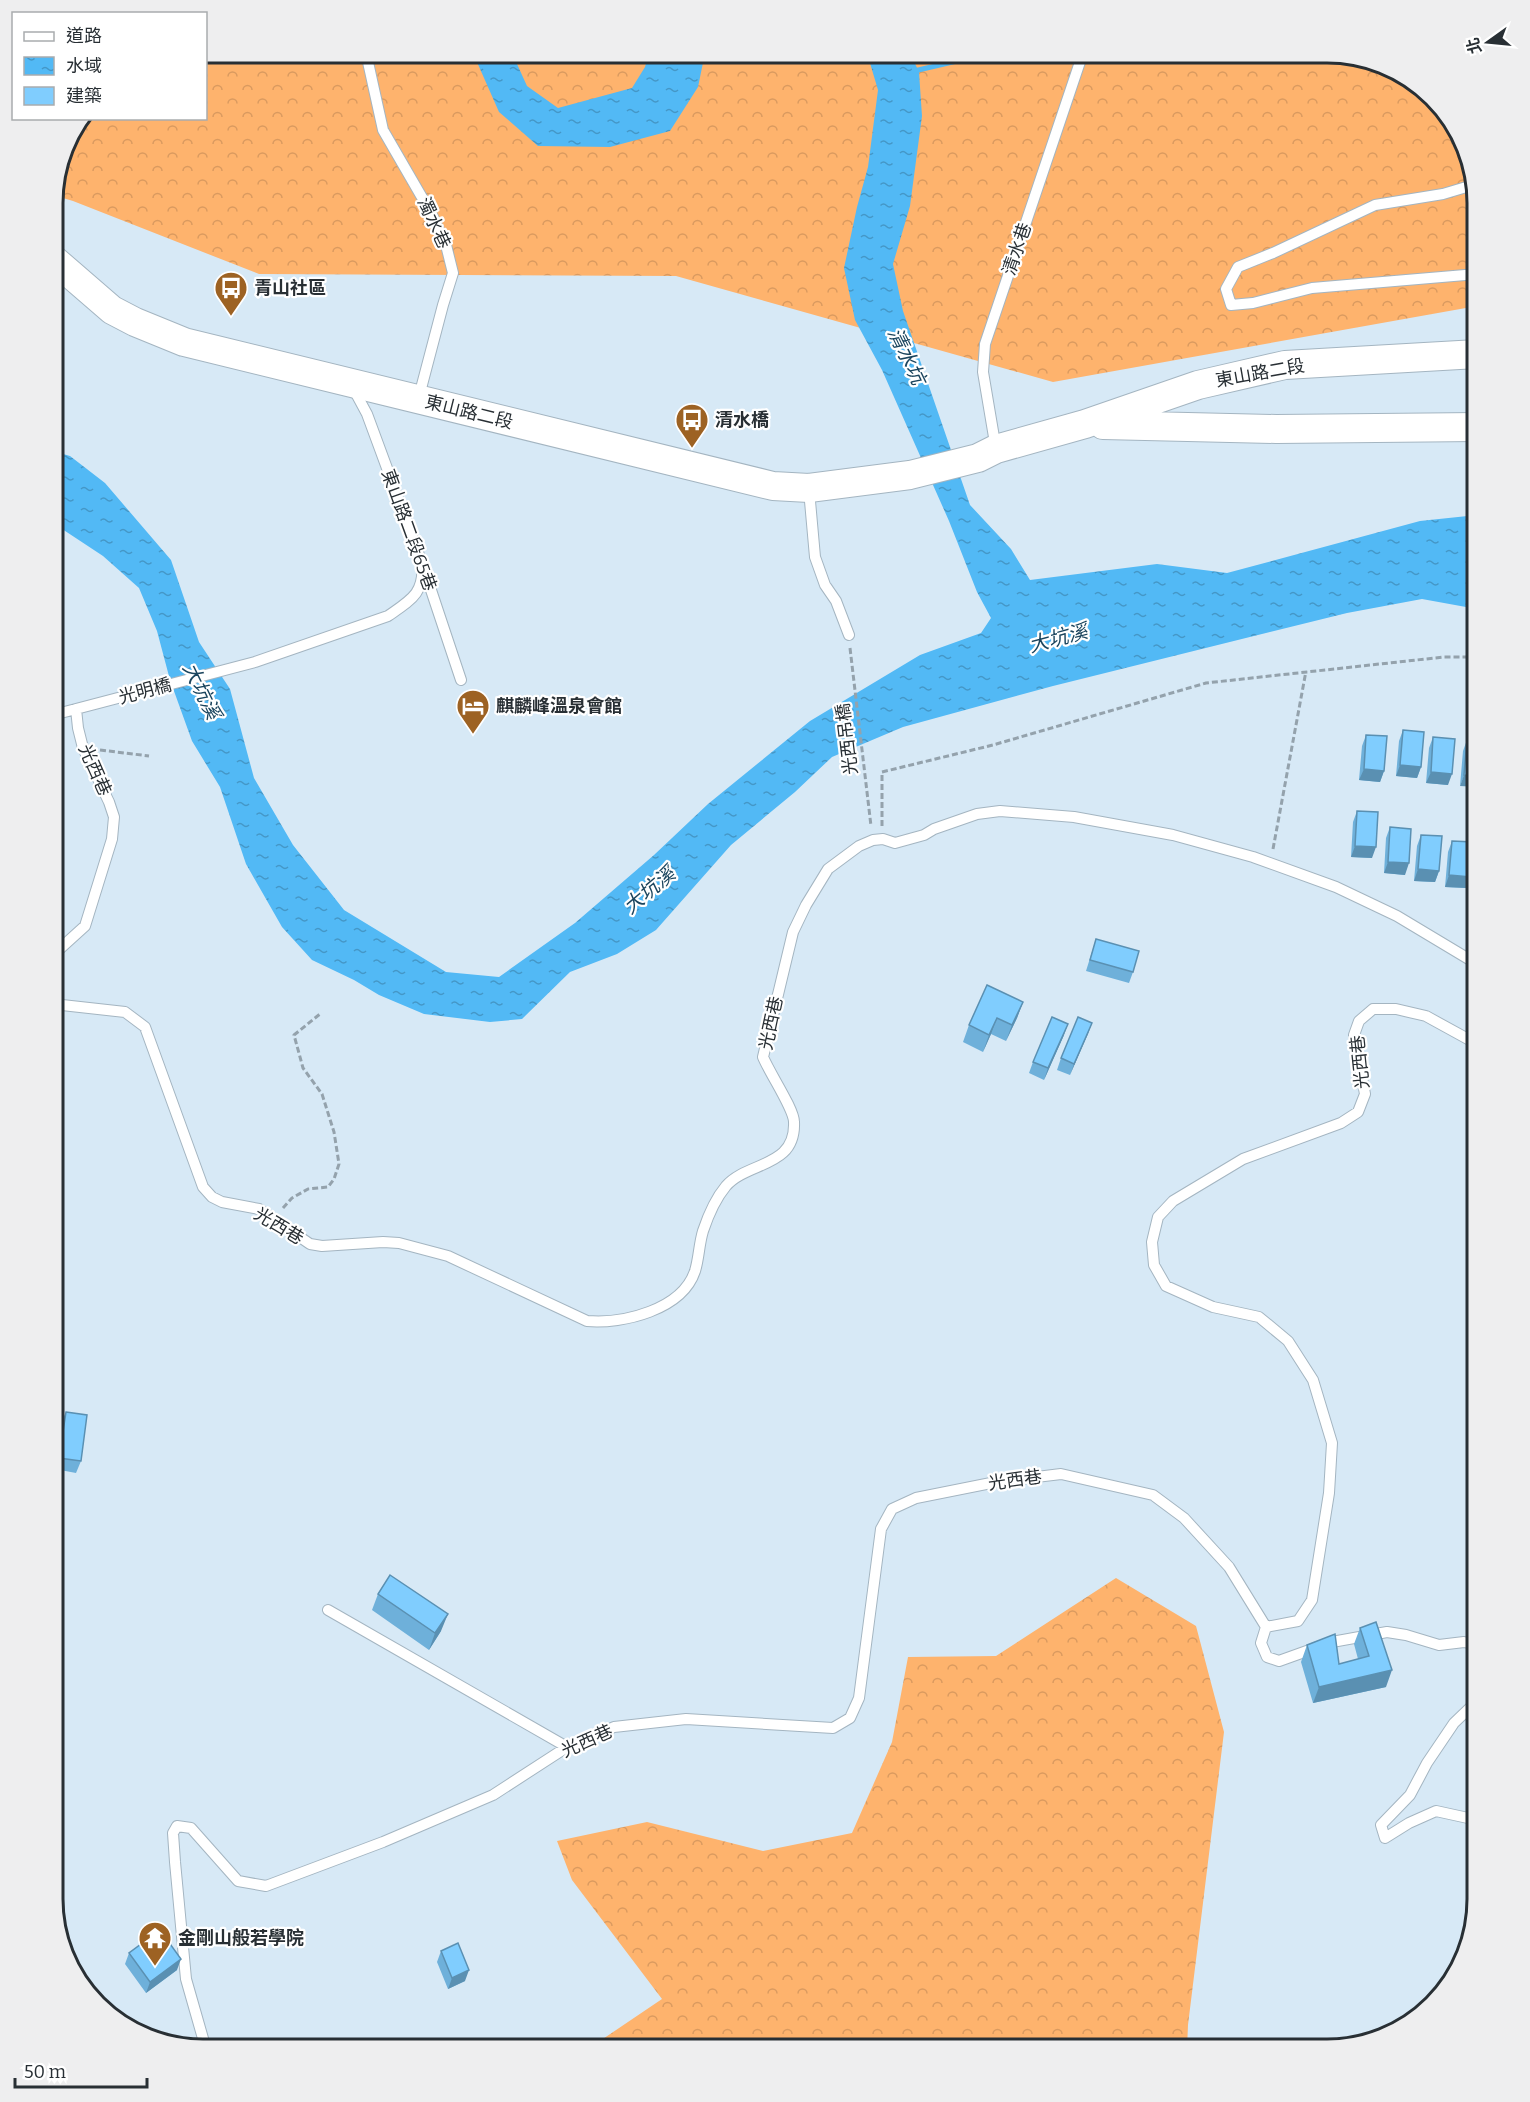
<svg xmlns="http://www.w3.org/2000/svg" width="1530" height="2102" font-family="Bitter,'Noto Sans TC',serif">
<style>
.forest{fill:url(#forest-crowns)}
.water{fill:url(#water-ripples)}
.lines{fill:none;stroke-linecap:round;stroke-linejoin:round}
.stream{stroke:#52b9f5;stroke-width:5}
.service-casing{stroke:#a4b5c1;stroke-width:12}
.secondary-casing{stroke:#a4b5c1;stroke-width:30}
.path{stroke:#94a2ac;stroke-width:3;stroke-dasharray:6 3;stroke-linecap:butt}
.service{stroke:#fff;stroke-width:10}
.secondary{stroke:#fff;stroke-width:28}
.wall{fill:#6eb0da}
.shaded-wall{fill:#5a90b2}
.building{fill:#80cdfe;stroke:#5a90b2;stroke-width:1.5}
.labels{text-anchor:middle;dominant-baseline:central;stroke-width:4.5;stroke-linejoin:round;paint-order:stroke}
.street-label{font-size:18px;fill:#282f34;stroke:#fff}
.poi-label{font-size:18px;font-weight:bold;fill:#282f34;stroke:#fff;text-anchor:start}
.water-label{font-size:20px;font-style:italic;fill:#1b455e;stroke:#fff}
.rim{fill:none;stroke:#282f34;stroke-width:3}
</style>
<defs>
<pattern id="forest-crowns" width="20" height="18" patternUnits="userSpaceOnUse" patternTransform="scale(1.5)"><rect width="20" height="18" fill="#feb36d"/><path d="M2 6a3 3 0 1 1 6 0M12 15a3 3 0 1 1 6 0" fill="none" stroke="#da9a5f"/></pattern>
<pattern id="water-ripples" width="26" height="14" patternUnits="userSpaceOnUse" patternTransform="scale(1.5)"><rect width="26" height="14" fill="#52b9f5"/><path d="M2 4q2-2 4 0t4 0M15 11q2-2 4 0t4 0" fill="none" stroke="#4497c7"/></pattern>
</defs>
<rect width="100%" height="100%" fill="#d7e9f6"/>
<!-- forest -->
<path class="forest" d="M 206,53 L 1336,53 L 1402,73 L 1457,128 L 1477,203 L 1477,306 L 1053,382 L 676,276 L 259,274 L 73,201 L 53,195 L 68,136 L 82,119 L 206,118 Z
M 1116,1578 L 1196,1626 L 1224,1732 L 1188,2025 L 1187,2049 L 588,2049 L 662,1999 L 572,1880 L 557,1841 L 647,1822 L 763,1851 L 852,1833 L 892,1742 L 908,1657 L 996,1656 Z"/>
<!-- water -->
<path class="water" d="M 473,53 L 512,53 L 527,86 L 558,108 L 632,88 L 645,67 L 649,53 L 705,53 L 698,87 L 670,131 L 610,147 L 538,146 L 499,112 Z
M 867,53 L 910,53 L 919,72 L 922,116 L 910,206 L 893,264 L 903,311 L 970,505 L 1011,549 L 1030,580 L 1157,564 L 1227,573 L 1420,521 L 1477,515 L 1477,609 L 1422,599 L 1347,613 L 1053,686 L 903,727 L 832,757 L 795,792 L 731,845 L 656,930 L 617,954 L 570,972 L 522,1019 L 490,1022 L 424,1014 L 379,995 L 354,980 L 312,960 L 282,927 L 246,864 L 220,787 L 192,741 L 170,680 L 157,631 L 139,588 L 103,556 L 53,523 L 53,451 L 70,456 L 105,483 L 171,560 L 199,642 L 230,689 L 254,778 L 293,845 L 344,910 L 446,972 L 499,977 L 575,923 L 654,855 L 708,804 L 810,721 L 920,655 L 981,633 L 991,618 L 977,592 L 949,521 L 882,370 L 855,320 L 844,268 L 857,207 L 868,167 L 878,90 Z"/>
<g class="lines">
<!-- stream -->
<path class="stream" d="M 914,71 L 991,53"/>
<!-- service casing -->
<g class="service-casing">
<path id="service" d="M 366,53 L 383,130 L 431,213 L 446,245 L 453,273 L 443,305 L 418,400
M 1473,185 L 1443,194 L 1375,205 L 1273,253 L 1238,267 L 1226,289 L 1231,305 L 1253,303 L 1312,288 L 1477,274
M 353,388 L 367,414 L 422,563 L 461,680
M 996,449 L 983,372 L 985,344 L 1083,53
M 809,490 L 815,557 L 825,585 L 836,601 L 849,635
M 53,715 L 255,662 L 388,616 C 411,600 425,593 422,563
M 53,955 L 85,926 L 112,839 L 114,817 L 109,802 L 83,748 L 78,728 L 76,709
M 53,1004 L 125,1012 L 145,1027 L 203,1187 L 212,1197 L 222,1202 L 259,1209 L 310,1244 L 322,1246 L 383,1242 L 399,1243 L 448,1256 L 587,1321 C 623,1324 682,1310 695,1271 C 699,1258 699,1244 703,1231 C 708,1216 716,1198 726,1186 C 748,1161 796,1168 794,1122 C 794,1109 770,1074 763,1057 L 793,932 L 806,905 L 828,869 L 859,846 L 873,840 L 883,839 L 895,843 L 924,835 L 934,829 L 977,814 L 1000,811 L 1074,817 L 1173,835 L 1253,857 L 1336,887 L 1397,916 L 1477,964
M 328,1610 L 567,1747
M 1266,1627 L 1261,1643 L 1267,1657 L 1279,1661 L 1332,1642 L 1387,1632 L 1406,1635 L 1439,1645 L 1464,1642 L 1477,1645
M 1477,1820 L 1436,1811 L 1409,1823 L 1385,1838 L 1381,1825 L 1410,1795 L 1427,1763 L 1454,1723 L 1477,1701
M 206,2049 L 186,1979 L 175,1862 L 173,1833 L 177,1826 L 191,1828 L 238,1881 L 266,1886 L 383,1842 L 493,1795 L 567,1747 L 614,1727 L 686,1719 L 833,1728 L 850,1718 L 859,1698 L 881,1529 L 892,1509 L 916,1498 L 996,1482 L 1061,1474 L 1153,1495 L 1184,1518 L 1229,1567 L 1266,1627 L 1298,1621 L 1312,1600 L 1329,1493 L 1332,1443 L 1313,1380 L 1288,1341 L 1259,1317 L 1213,1307 L 1166,1286 L 1154,1265 L 1152,1242 L 1158,1217 L 1173,1201 L 1243,1159 L 1341,1123 L 1358,1112 L 1365,1094 L 1354,1035 L 1359,1021 L 1373,1009 L 1396,1009 L 1426,1016 L 1477,1044"/>
</g>
<!-- secondary casing -->
<g class="secondary-casing">
<path id="secondary" d="M 53,259 L 112,310 L 135,322 L 184,342 L 773,486 L 809,488 L 910,475 L 978,458 L 996,449 L 1085,424 L 1198,385 L 1285,365 L 1477,354
M 1103,425 L 1276,429 L 1477,427"/>
</g>
<!-- path -->
<path class="path" d="M 850,648 L 871,826
M 100,750 L 149,756
M 882,826 L 882,772 L 993,745 L 1206,683 L 1444,657 L 1477,657
M 1273,849 L 1306,671
M 283,1208 L 292,1198 L 308,1189 L 328,1187 L 334,1179 L 339,1164 L 334,1132 L 322,1094 L 303,1068 L 294,1035 L 320,1014"/>
<!-- service -->
<use href="#service" class="service"/>
<!-- secondary -->
<use href="#secondary" class="secondary"/>
</g>
<!-- wall -->
<path class="wall" d="M 1403,730 L 1421,767 L 1417,778 L 1396,776 L 1399,741 Z
M 1366,735 L 1384,771 L 1380,782 L 1359,780 L 1362,746 Z
M 1433,737 L 1448,785 L 1426,783 L 1429,748 Z
M 1467,740 L 1478,741 L 1460,786 L 1463,751 Z
M 1357,811 L 1372,858 L 1351,857 L 1353,822 Z
M 1390,827 L 1405,875 L 1384,873 L 1386,838 Z
M 1421,835 L 1439,871 L 1435,882 L 1414,881 L 1417,846 Z
M 1452,841 L 1471,877 L 1467,888 L 1445,887 L 1448,852 Z
M 1096,939 L 1133,972 L 1129,983 L 1086,971 Z
M 1023,1002 L 1017,1018 L 1006,1041 L 991,1034 L 983,1052 L 963,1042 L 969,1025 Z
M 1092,1023 L 1070,1075 L 1057,1070 L 1061,1058 Z
M 1064,1035 L 1044,1080 L 1029,1073 L 1033,1062 Z
M 66,1412 L 81,1461 L 76,1473 L 55,1469 L 61,1423 Z
M 378,1594 L 441,1631 L 429,1650 L 372,1610 Z
M 1360,1628 L 1386,1687 L 1313,1703 L 1301,1662 L 1307,1645 L 1339,1664 L 1358,1659 L 1354,1644 Z
M 441,1951 L 465,1981 L 448,1989 L 437,1962 Z
M 129,1953 L 177,1970 L 146,1993 L 125,1964 Z"/>
<!-- shaded-wall -->
<path class="shaded-wall" d="M 1400,765 L 1421,767 L 1417,778 L 1396,776 Z
M 1364,769 L 1384,771 L 1380,782 L 1359,780 Z
M 1431,772 L 1452,774 L 1448,785 L 1426,783 Z
M 1464,775 L 1478,776 L 1478,787 L 1460,786 Z
M 1355,846 L 1376,847 L 1372,858 L 1351,857 Z
M 1388,862 L 1409,863 L 1405,875 L 1384,873 Z
M 1418,869 L 1439,871 L 1435,882 L 1414,881 Z
M 1449,875 L 1471,877 L 1467,888 L 1445,887 Z
M 1023,1002 L 1017,1018 L 1006,1041 L 1012,1025 Z
M 997,1018 L 991,1034 L 983,1052 L 989,1035 Z
M 1092,1023 L 1088,1034 L 1070,1075 L 1074,1064 Z
M 1068,1024 L 1064,1035 L 1044,1080 L 1048,1068 Z
M 448,1614 L 441,1631 L 429,1650 L 435,1633 Z
M 1392,1670 L 1386,1687 L 1313,1703 L 1319,1687 Z
M 181,1959 L 177,1970 L 146,1993 L 150,1982 Z
M 469,1970 L 465,1981 L 448,1989 L 452,1978 Z"/>
<!-- building -->
<path class="building" d="M 1403,730 L 1424,732 L 1421,767 L 1400,765 Z
M 1366,735 L 1387,736 L 1384,771 L 1364,769 Z
M 1433,737 L 1455,739 L 1452,774 L 1431,772 Z
M 1467,740 L 1478,741 L 1478,776 L 1464,775 Z
M 1357,811 L 1378,812 L 1376,847 L 1355,846 Z
M 1390,827 L 1411,829 L 1409,863 L 1388,862 Z
M 1421,835 L 1442,836 L 1439,871 L 1418,869 Z
M 1452,841 L 1473,842 L 1471,877 L 1449,875 Z
M 1096,939 L 1139,951 L 1133,972 L 1090,960 Z
M 987,985 L 1023,1002 L 1012,1025 L 997,1018 L 989,1035 L 969,1025 Z
M 1052,1017 L 1068,1024 L 1048,1068 L 1033,1062 Z
M 1078,1017 L 1092,1023 L 1074,1064 L 1061,1058 Z
M 66,1412 L 87,1415 L 81,1461 L 59,1458 Z
M 390,1575 L 448,1614 L 435,1633 L 378,1594 Z
M 1376,1622 L 1392,1670 L 1319,1687 L 1307,1645 L 1335,1634 L 1339,1664 L 1369,1656 L 1360,1628 Z
M 160,1930 L 181,1959 L 150,1982 L 129,1953 Z
M 458,1943 L 469,1970 L 452,1978 L 441,1951 Z"/>
<!-- icons -->
<defs>
<g id="bus-pin" transform="scale(1.725)"><path d="M0 17L-7.5 6A9.5 9.5 0 1 1 7.5 6Z" fill="#9d6223" stroke="#fff"/><path d="M-5-6H5V4H4V6H2V4H-2V6H-4V4H-5ZM-3.5-4V0h7V-4ZM-3.5 1.2v1.5H-2V1.2ZM2 1.2v1.5H3.5V1.2Z" fill="#fff"/></g>
<g id="hotel-pin" transform="scale(1.725)"><path d="M0 17L-7.5 6A9.5 9.5 0 1 1 7.5 6Z" fill="#9d6223" stroke="#fff"/><path d="M-6-4.5h1.5V1H6V5H4.5V3h-9V5H-6ZM-4 0a1.8 1.8 0 1 1 3.6 0ZM.5 0V-2.5h3Q6-2.5 6 0Z" fill="#fff"/></g>
<g id="temple-pin" transform="scale(1.725)"><path d="M0 17L-7.5 6A9.5 9.5 0 1 1 7.5 6Z" fill="#9d6223" stroke="#fff"/><path d="M0-6L5-2H3V0L6.5 2.5H4V6H1.5V3h-3V6H-4V2.5H-6.5L-3 0V-2H-5Z" fill="#fff"/></g>
</defs>
<g fill-rule="evenodd">
<use href="#bus-pin" x="231" y="288"/>
<use href="#bus-pin" x="692" y="420"/>
<use href="#hotel-pin" x="473" y="706"/>
<use href="#temple-pin" x="155" y="1938"/>
</g>
<g class="labels">
<!-- street labels -->
<g class="street-label">
<text transform="translate(434 223) rotate(65)">濁水巷</text>
<text transform="translate(1017 249) rotate(-71)">清水巷</text>
<text transform="translate(1260 373) rotate(-10)">東山路二段</text>
<text transform="translate(469 412) rotate(14)">東山路二段</text>
<text transform="translate(409 530) rotate(70)">東山路二段65巷</text>
<text transform="translate(145 691) rotate(-15)">光明橋</text>
<text transform="translate(847 739) rotate(-97)">光西吊橋</text>
<text transform="translate(95 770) rotate(66)">光西巷</text>
<text transform="translate(771 1023) rotate(-78)">光西巷</text>
<text transform="translate(1360 1062) rotate(-96)">光西巷</text>
<text transform="translate(279 1226) rotate(31)">光西巷</text>
<text transform="translate(1015 1480) rotate(-8)">光西巷</text>
<text transform="translate(587 1741) rotate(-24)">光西巷</text>
</g>
<!-- poi labels -->
<g class="poi-label">
<text x="254" y="288">青山社區</text>
<text x="715" y="420">清水橋</text>
<text x="496" y="706">麒麟峰溫泉會館</text>
<text x="178" y="1938">金剛山般若學院</text>
</g>
<!-- water labels -->
<g class="water-label">
<text transform="translate(907 356) rotate(64)">清水坑</text>
<text transform="translate(1058 638) rotate(-15)">大坑溪</text>
<text transform="translate(202 691) rotate(64)">大坑溪</text>
<text transform="translate(649 890) rotate(-40)">大坑溪</text>
</g>
</g>
<!-- crop -->
<path d="M0 0H1530V2102H0ZM203 63H1327A140 140 0 0 1 1467 203V1899A140 140 0 0 1 1327 2039H203A140 140 0 0 1 63 1899V203A140 140 0 0 1 203 63Z" fill="#eeeeef" fill-rule="evenodd"/>
<path class="rim" d="M203 63H1327A140 140 0 0 1 1467 203V1899A140 140 0 0 1 1327 2039H203A140 140 0 0 1 63 1899V203A140 140 0 0 1 203 63Z"/>
<!-- legend -->
<rect x="12" y="12" width="195" height="108" fill="#ffffff" stroke="#a9acae" stroke-width="1.5"/>
<rect x="24" y="32" width="30" height="9" fill="#ffffff" stroke="#a9acae" stroke-width="1.5"/>
<text x="66" y="42" font-size="18" fill="#282f34">道路</text>
<rect x="24" y="57" width="30" height="18" fill="url(#water-ripples)" stroke="#a9acae" stroke-width="1.5"/>
<text x="66" y="72" font-size="18" fill="#282f34">水域</text>
<rect x="24" y="87" width="30" height="18" fill="#80cdfe" stroke="#a9acae" stroke-width="1.5"/>
<text x="66" y="102" font-size="18" fill="#282f34">建築</text>
<!-- north arrow -->
<g transform="translate(1488 42) rotate(255)" stroke="#ffffff" stroke-width="4.5" paint-order="stroke">
<path d="M0-4.5L10 22L0 15L-10 22Z" fill="#282f34"/>
<text y="-9" font-size="16" font-weight="bold" text-anchor="middle" fill="#282f34">北</text>
</g>
<!-- scale -->
<path d="M15 2078v9h132v-9" fill="none" stroke="#282f34" stroke-width="3"/>
<text x="24" y="2078" font-size="18" fill="#282f34" stroke="#ffffff" stroke-width="4.5" paint-order="stroke">50 m</text>
</svg>
